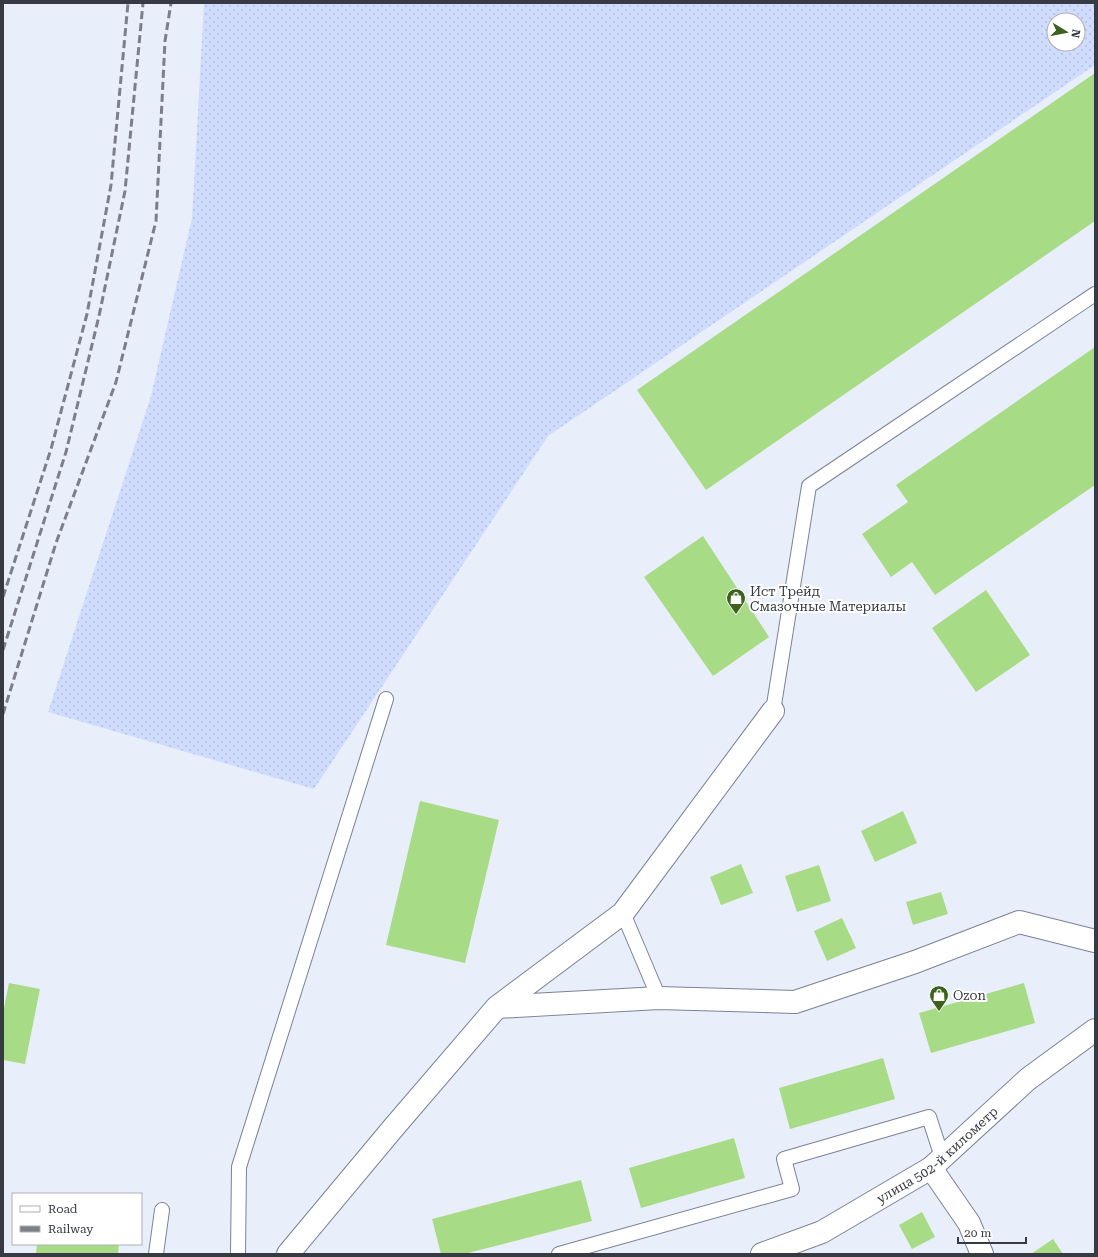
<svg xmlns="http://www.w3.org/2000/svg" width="1098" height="1257" font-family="'Roboto Serif',serif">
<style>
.grass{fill:url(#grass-dots);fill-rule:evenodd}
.building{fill:#a8db85}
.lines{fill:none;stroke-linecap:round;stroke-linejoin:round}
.lane-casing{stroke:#7b8296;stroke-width:16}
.street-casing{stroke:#7b8296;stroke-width:24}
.secondary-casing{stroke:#7b8296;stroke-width:24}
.lane{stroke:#fff;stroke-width:14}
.street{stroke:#fff;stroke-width:22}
.secondary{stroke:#fff;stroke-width:22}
.rail{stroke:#7c7f8a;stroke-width:3;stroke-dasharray:8 4;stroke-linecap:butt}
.labels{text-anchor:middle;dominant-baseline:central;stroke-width:4;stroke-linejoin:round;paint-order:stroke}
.poi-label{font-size:13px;fill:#373a43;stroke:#fff;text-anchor:start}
.street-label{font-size:13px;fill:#373a43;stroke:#fff}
</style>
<defs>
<pattern id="grass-dots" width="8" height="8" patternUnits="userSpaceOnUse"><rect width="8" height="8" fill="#d0dcfe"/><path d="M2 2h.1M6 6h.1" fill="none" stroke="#b3bedb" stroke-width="1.8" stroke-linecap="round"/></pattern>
</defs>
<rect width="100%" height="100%" fill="#e9eefb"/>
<!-- grass -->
<path class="grass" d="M 204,3 L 1095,3 L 1095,65 L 548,436 L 314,789 L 48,712 L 151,396 L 192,218 ZM 1054,20 L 1078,20 L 1078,44 L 1054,44 Z"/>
<!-- building -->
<path class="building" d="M 1095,73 L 1095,221 L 706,490 L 637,390 Z
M 1095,347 L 1095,485 L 935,595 L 912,562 L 891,577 L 862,534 L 908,502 L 896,485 Z
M 703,536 L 769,637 L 713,676 L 644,577 Z
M 986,590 L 1030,655 L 976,692 L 932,628 Z
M 420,801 L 499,820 L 465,963 L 386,945 Z
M 903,811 L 917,843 L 875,862 L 861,831 Z
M 741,864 L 753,893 L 721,905 L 710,877 Z
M 819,865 L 831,901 L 797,912 L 785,876 Z
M 941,892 L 948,914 L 913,925 L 906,902 Z
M 842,918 L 856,948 L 827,961 L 814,931 Z
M 9,983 L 40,989 L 25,1064 L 3,1060 L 3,1013 Z
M 1024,983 L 1035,1023 L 931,1053 L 919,1013 Z
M 883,1058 L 895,1099 L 790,1129 L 779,1088 Z
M 734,1138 L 745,1178 L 641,1208 L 629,1168 Z
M 581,1180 L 592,1221 L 464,1254 L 441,1254 L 432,1219 Z
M 922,1212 L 935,1237 L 912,1249 L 899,1225 Z
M 1053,1239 L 1063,1254 L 1031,1254 Z
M 37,1244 L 119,1244 L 118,1254 L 36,1254 Z"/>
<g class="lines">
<!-- lane casing -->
<g class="lane-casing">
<path id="lane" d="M 773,711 L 809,486 L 1095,294
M 623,913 L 659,998
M 156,1254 L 162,1210
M 238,1254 L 239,1167 L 386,699
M 559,1254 L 792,1189 L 784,1159 L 929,1117 L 942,1157"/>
</g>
<!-- street casing -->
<g class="street-casing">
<path id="street" d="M 497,1007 L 623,913 L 773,711
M 931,1168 L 969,1223 L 982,1254
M 288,1254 L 394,1127 L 497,1007 L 659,998 L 795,1002 L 915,962 L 1019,922 L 1095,941"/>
</g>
<!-- secondary casing -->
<g class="secondary-casing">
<g id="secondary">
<path id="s1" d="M 762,1254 L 822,1232 L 931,1168 L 1028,1079 L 1095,1030"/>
</g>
</g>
<!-- lane -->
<use href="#lane" class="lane"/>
<!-- street -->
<use href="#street" class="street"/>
<!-- secondary -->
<use href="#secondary" class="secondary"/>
<!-- rail -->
<path class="rail" d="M 3,597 L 51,449 L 87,314 L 111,185 L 128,3
M 3,650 L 66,452 L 99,316 L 125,191 L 143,3
M 3,714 L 56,543 L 116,382 L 156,221 L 165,41 L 171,3"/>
</g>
<!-- icons -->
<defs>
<g id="shop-pin" transform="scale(1)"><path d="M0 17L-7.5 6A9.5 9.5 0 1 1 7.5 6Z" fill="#3c621b" stroke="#fff"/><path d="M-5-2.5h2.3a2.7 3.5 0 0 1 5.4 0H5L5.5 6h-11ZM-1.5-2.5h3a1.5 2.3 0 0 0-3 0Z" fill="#fff"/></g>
</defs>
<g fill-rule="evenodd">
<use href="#shop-pin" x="736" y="598"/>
<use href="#shop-pin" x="939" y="995"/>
</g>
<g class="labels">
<!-- poi labels -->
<g class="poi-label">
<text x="750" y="591">Ист Трейд<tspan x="750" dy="15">Смазочные Материалы</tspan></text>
<text x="953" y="995">Ozon</text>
</g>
<!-- street labels -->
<g class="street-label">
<text stroke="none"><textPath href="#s1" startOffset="203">улица 502-й километр</textPath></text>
</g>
</g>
<!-- border -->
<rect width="1098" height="1257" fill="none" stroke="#373a43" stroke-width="8"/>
<!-- legend -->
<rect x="12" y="1193" width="130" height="52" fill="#ffffff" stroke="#afb0b4"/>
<rect x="20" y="1206" width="20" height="6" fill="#ffffff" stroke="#afb0b4"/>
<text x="48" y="1213" font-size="12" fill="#373a43">Road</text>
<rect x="20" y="1226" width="20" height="6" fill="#7c7f8a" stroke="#afb0b4"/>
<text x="48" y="1233" font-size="12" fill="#373a43">Railway</text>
<!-- north arrow -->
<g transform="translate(1066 32) rotate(100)"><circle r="19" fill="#ffffff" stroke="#afb0b4"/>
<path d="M0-3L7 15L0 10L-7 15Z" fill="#3c621b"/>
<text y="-6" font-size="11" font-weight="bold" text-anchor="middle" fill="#373a43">N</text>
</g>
<!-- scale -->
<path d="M958 1237v6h68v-6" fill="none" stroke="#373a43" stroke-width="2"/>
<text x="964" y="1237" font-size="12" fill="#373a43" stroke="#ffffff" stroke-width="3" paint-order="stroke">20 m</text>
</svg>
